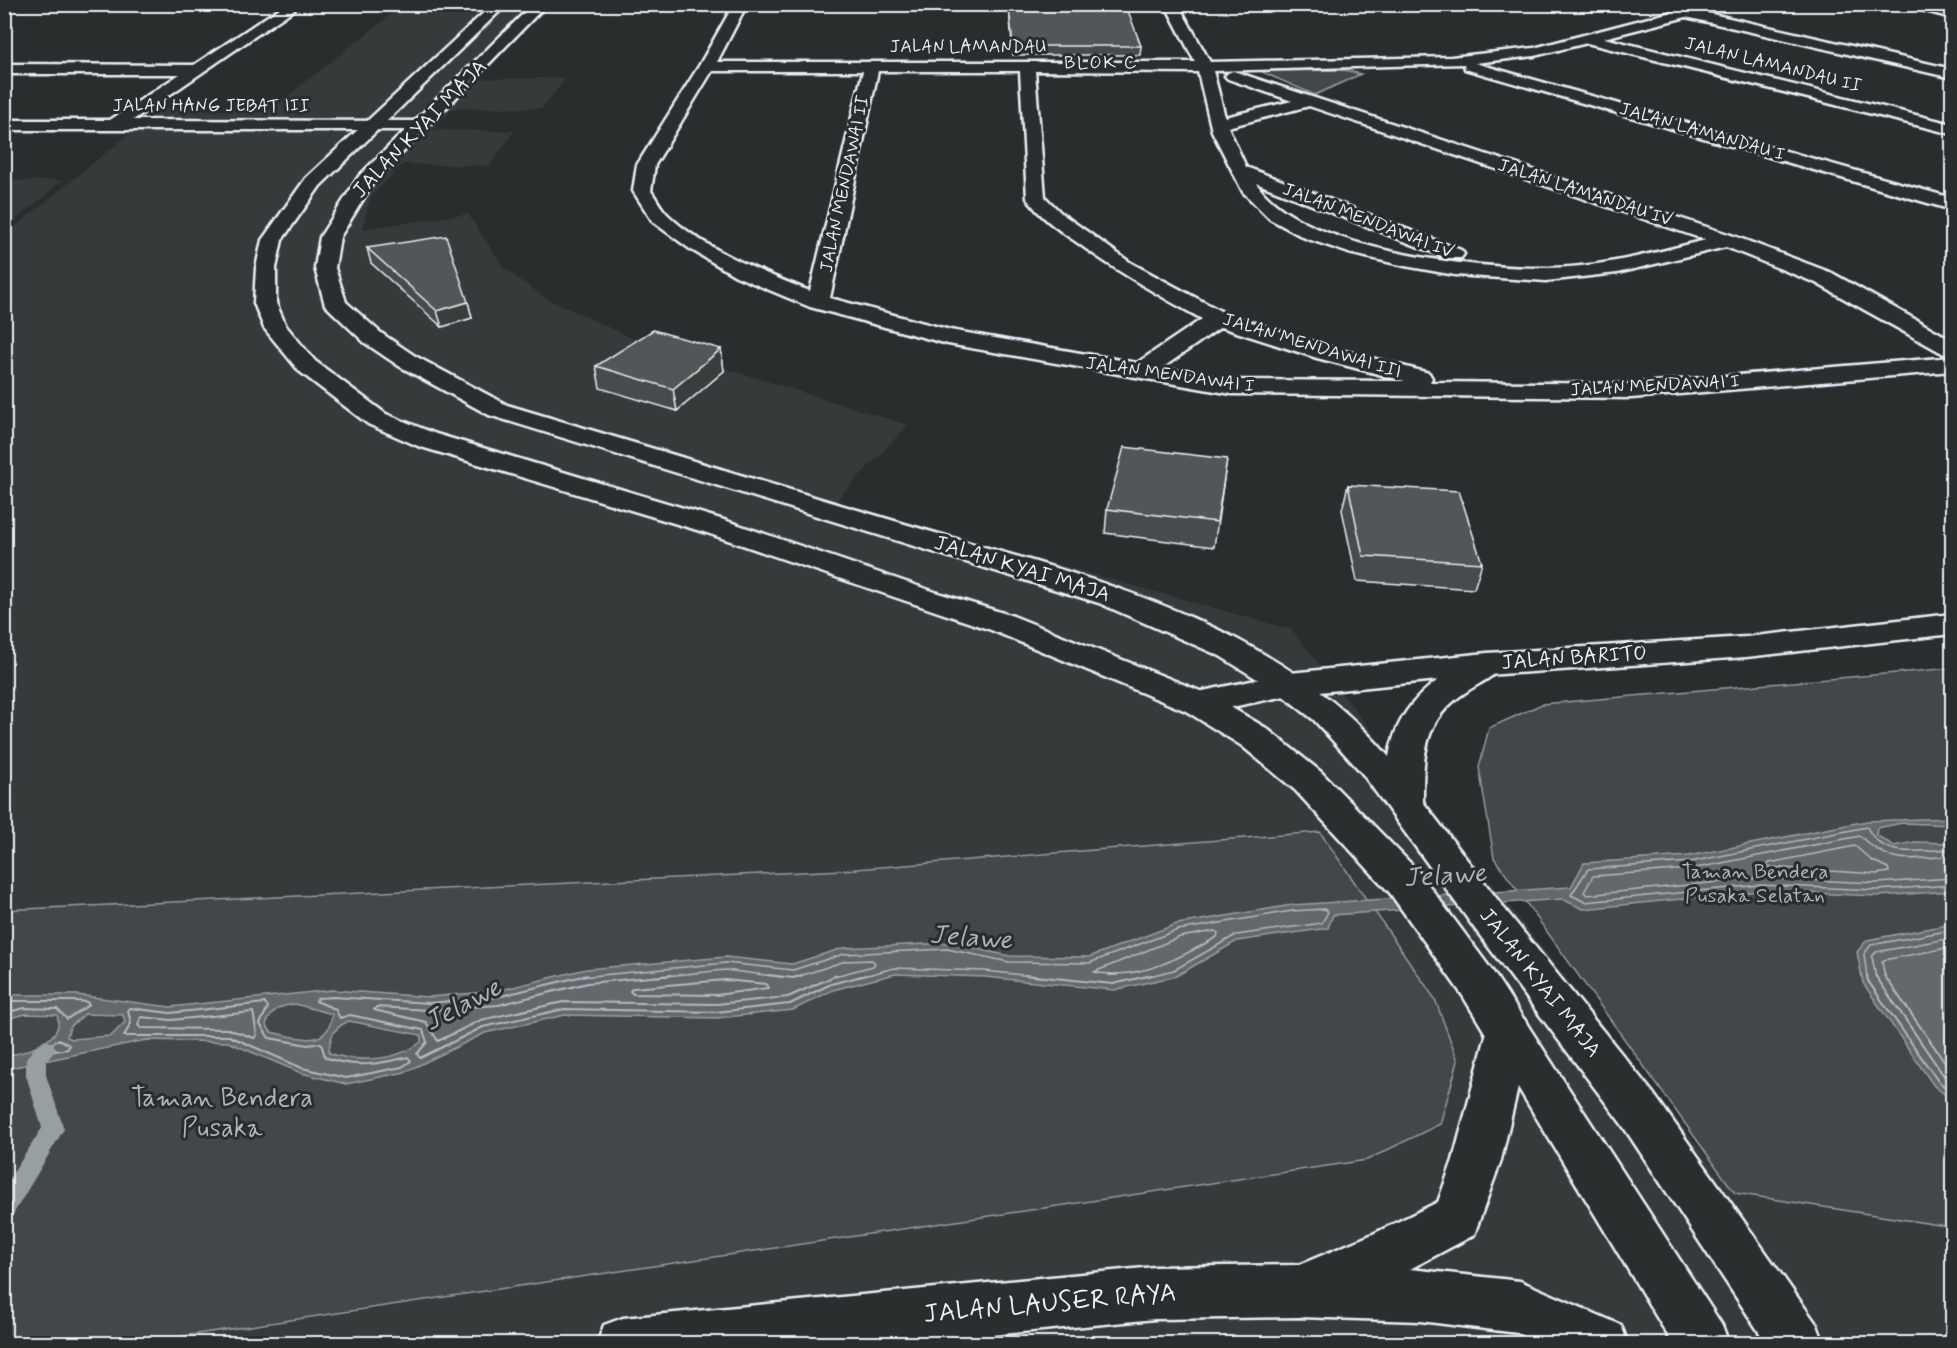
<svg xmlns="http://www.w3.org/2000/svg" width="1957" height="1348" font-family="Mynerve,sans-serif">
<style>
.built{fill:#363a3b}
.green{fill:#424648;stroke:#959ca0;stroke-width:1.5}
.water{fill:#63686b;stroke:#989fa3;stroke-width:1.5;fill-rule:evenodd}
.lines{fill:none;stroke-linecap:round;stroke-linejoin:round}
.shore-far1{stroke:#b3bac0;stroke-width:1.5}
.shore{stroke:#b3bac0;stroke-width:2}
.stream{fill:#989fa3;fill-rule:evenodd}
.minor-casing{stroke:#e8f1f8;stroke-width:5}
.tertiary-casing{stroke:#e8f1f8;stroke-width:5}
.primary-casing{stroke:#e8f1f8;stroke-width:5}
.minor{fill:#2a2d2e;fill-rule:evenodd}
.tertiary{fill:#2a2d2e;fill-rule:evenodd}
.primary{fill:#2a2d2e;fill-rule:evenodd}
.wall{fill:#474b4d;stroke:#e8f1f8;stroke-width:1.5}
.shaded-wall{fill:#3a3d3e;stroke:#e8f1f8;stroke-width:1.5}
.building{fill:#535759;stroke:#e8f1f8;stroke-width:1.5}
.labels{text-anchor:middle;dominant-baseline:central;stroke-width:6;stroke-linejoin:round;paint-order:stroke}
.far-street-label{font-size:18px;fill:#e8f1f8;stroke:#2a2d2e}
.far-neighbourhood-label{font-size:18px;letter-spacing:1.5px;fill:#e8f1f8;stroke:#2a2d2e}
.street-label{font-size:21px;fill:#e8f1f8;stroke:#2a2d2e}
.park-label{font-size:21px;fill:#aeb5ba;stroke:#2a2d2e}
.near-park-label{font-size:26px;fill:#aeb5ba;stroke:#2a2d2e}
.near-street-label{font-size:26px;fill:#e8f1f8;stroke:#2a2d2e}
.near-water-label{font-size:27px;font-style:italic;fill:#acb3b9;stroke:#2a2d2e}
</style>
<rect width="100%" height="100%" fill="#2a2d2e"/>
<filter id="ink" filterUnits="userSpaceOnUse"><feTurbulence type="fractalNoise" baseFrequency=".0167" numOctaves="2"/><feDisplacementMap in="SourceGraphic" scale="12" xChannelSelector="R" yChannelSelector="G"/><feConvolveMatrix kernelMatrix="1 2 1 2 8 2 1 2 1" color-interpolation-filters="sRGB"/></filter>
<g filter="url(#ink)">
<!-- built -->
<path class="built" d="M 165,5 L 975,5 L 550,8 L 474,79 L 566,78 L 542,108 L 453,108 L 433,130 L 514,131 L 490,166 L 403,164 L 371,196 L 362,229 L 468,214 L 504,268 L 544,297 L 638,341 L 908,425 L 835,502 L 1292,630 L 1735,1193 L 1952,1227 L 1952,1343 L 5,1344 L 5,235 L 161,108 L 267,112 L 397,10 L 157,9 Z
M 63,180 L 5,229 L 5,181 Z"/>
<!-- green -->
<path class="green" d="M 1344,70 L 1361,74 L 1315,95 L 1260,71 Z
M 1952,668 L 1952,1227 L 1735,1193 L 1494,858 L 1479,767 L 1489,728 L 1542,704 Z
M 1320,832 L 1435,999 L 1458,1061 L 1440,1124 L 1367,1160 L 136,1343 L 5,1343 L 4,910 L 844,870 Z"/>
<!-- water -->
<path class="water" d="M 1952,818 L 1952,825 L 1902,823 L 1877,828 L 1876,835 L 1894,846 L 1915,842 L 1952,843 L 1952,891 L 1878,896 L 1760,891 L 1583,909 L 1562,899 L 1333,915 L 1328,928 L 1237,941 L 1176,976 L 1114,990 L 985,977 L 895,974 L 833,990 L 793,1010 L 717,1018 L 565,1015 L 485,1033 L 405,1072 L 346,1084 L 301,1073 L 228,1042 L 146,1040 L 5,1069 L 5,1056 C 24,1053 66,1041 57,1015 L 26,1014 L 5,1019 L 5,995 L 77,995 L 170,1007 L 332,990 L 429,997 L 497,991 L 586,969 L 726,957 L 792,964 L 843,948 L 948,943 L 1010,956 L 1089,957 L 1177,924 L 1292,905 L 1571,887 L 1584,863 L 1689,856 L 1867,821 ZM 295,1004 L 332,1014 C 329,1051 295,1037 271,1032 L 266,1024 C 273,1009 279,1006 295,1004 ZM 85,1014 L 123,1015 L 125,1022 L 111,1036 L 72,1039 L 67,1037 L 70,1027 ZM 349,1021 L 421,1035 L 421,1042 C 397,1061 357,1063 329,1053 C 330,1036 333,1028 349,1021 Z
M 1952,924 L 1952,1100 L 1934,1086 L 1863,983 L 1857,952 L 1867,940 Z"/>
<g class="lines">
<!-- shore-far1 -->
<path class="shore-far1" d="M 1855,846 L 1871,860 L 1888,868 L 1889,872 L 1877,874 L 1767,867 L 1769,863 Z
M 1952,849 C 1920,850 1883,861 1867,827 L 1690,862 L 1588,869 L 1571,895 L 1585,902 L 1760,885 L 1877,890 L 1952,885
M 1952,856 C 1911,858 1891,867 1860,836 L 1691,869 L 1593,876 L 1584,892 L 1587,895 L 1759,878 L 1877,883 L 1952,878
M 1215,931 L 1218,933 L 1217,937 C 1180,958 1138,981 1094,972 L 1180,937 Z
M 581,977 L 726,963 L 793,970 L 844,954 L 947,949 L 1009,962 L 1089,963 L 1178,930 L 1292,911 L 1325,909 L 1328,912 L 1322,923 L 1236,935 L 1174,970 L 1145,977
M 656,977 L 725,970 L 781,977
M 797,977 L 845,961 L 872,960 L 875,963 L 873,966 L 831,977
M 860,977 L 894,968 L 985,971 L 1040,977
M 1867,977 L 1864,954 L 1871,945 L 1952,930
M 1876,977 L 1872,957 L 1876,952 L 1952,938
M 1885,977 L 1882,962 L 1884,960 L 1952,947"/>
<!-- shore -->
<path class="shore" d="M 587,975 L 497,997 L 429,1003 L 333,997 L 318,998 L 316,1001 L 335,1009 L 340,1018 L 350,1015 L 423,1030 L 427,1042 L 417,1054 L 420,1058 L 483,1027 L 564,1009 L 716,1012 L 790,1004 L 831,984 L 866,975
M 671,975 L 588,983 L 498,1005 L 429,1010 L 377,1007 L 374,1010 L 426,1022 L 438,1041 L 481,1020 L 563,1002 L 716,1004 L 788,997 L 837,975
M 768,975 L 793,978 L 802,975
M 1025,975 L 1113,984 L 1152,975
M 1109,975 L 1117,975
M 1867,975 L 1868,981 L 1938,1081 L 1952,1093
M 1875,975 L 1944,1076 L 1952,1083
M 1884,975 L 1952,1072
M 725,980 L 766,984 L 768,988 L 716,995 L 633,994 L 630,991 L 633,988 Z
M 4,1001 L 76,1001 L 87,1002 L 89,1005 L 67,1019 L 57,1009 L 25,1008 L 4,1013
M 265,1003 L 268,1007 L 260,1024 L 269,1038 L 308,1045 L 321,1043 L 325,1057 C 353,1069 380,1064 408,1057 L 411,1061 L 402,1067 L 346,1078 L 302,1068 L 229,1036 L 124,1036 L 131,1023 L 128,1011 L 130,1008 L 170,1013 Z
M 253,1012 L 257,1035 L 254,1038 L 228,1029 L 141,1028 L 138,1025 L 141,1017 L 171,1020 Z
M 59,1039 L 69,1045 L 68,1049 L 43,1053 L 43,1049 Z"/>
<!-- stream -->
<path class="stream" d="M 46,1040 L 53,1043 L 56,1049 L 46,1062 L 46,1075 L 64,1129 L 12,1216 L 4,1219 L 4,1187 L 42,1128 L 26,1075 L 26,1058 L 39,1043 Z"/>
<!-- minor casing -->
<g class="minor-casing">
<path id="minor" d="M 286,4 L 302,4 L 133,120 L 417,121 L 423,122 L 425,126 L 423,130 L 4,130 L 4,120 L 110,120 L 180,74 L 4,74 L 4,64 L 194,65 Z
M 734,4 L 747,4 L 717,62 L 1195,62 L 1165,4 L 1178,4 L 1210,62 L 1451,57 L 1534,48 L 1702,4 L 1725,4 L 1703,12 L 1952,69 L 1952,78 L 1686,17 L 1604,38 L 1952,124 L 1952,134 L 1587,43 L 1534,56 L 1475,63 L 1952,198 L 1952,210 L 1465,69 L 1464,64 L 1213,71 L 1225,117 L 1292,101 L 1228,79 L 1225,76 L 1228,73 L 1233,71 L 1734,236 L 1832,273 L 1952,340 L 1952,356 L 1944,354 L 1816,283 L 1726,247 L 1617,273 L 1546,281 L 1455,275 L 1405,266 L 1349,253 L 1305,238 L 1270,219 L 1243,192 L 1212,131 L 1198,72 L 1035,71 L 1045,197 L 1061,213 L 1131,263 L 1226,314 L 1333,348 L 1429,373 L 1432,378 L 1430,382 L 1631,384 L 1952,357 L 1952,371 L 1631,398 L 1232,394 L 948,344 L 810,307 L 736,276 L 690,249 L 653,222 L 633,191 L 637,165 L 699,66 ZM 712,71 L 863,71 L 810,291 C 766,274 701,248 667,214 C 661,208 656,198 651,191 L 655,165 ZM 878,71 L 1020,71 L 1027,198 C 1039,216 1057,229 1075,241 C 1116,271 1158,295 1202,319 L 1137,363 L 950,330 L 830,298 ZM 1309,106 L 1706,240 C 1665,250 1623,262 1581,266 C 1503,275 1301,254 1256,183 L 1447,258 L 1461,258 L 1464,254 L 1461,250 L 1246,167 L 1228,127 ZM 1221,327 L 1317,358 L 1405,381 L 1232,380 L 1162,368 Z
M 1899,4 L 1926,4 L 1952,10 L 1952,18 Z"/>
</g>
<!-- tertiary casing -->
<g class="tertiary-casing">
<path id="tertiary" d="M 1952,614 L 1952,634 L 1746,657 L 1487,675 L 1290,695 L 1198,714 L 1186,711 L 1181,703 L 1186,695 L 1198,692 L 1290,673 L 1487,653 L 1746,637 Z
M 1509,1013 L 1524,1019 L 1531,1032 L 1501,1160 L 1474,1235 L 1410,1269 L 1520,1281 L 1621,1325 L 1628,1344 L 1541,1344 L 1518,1333 L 1420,1321 L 1299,1317 L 1155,1319 L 900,1344 L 597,1344 L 604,1325 L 623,1318 L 1155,1267 L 1299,1265 L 1373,1234 L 1438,1202 L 1453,1160 L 1487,1032 L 1494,1019 Z"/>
</g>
<!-- primary casing -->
<g class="primary-casing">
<path id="primary" d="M 493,4 L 507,4 L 320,186 L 282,240 L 276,268 L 276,303 L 286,326 L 315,361 L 386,414 L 436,434 L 727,521 L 938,593 L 1013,616 L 1210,695 L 1266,728 L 1321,772 L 1418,871 L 1493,972 L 1722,1325 L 1729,1344 L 1673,1344 L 1463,996 L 1390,893 L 1295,790 L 1242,746 L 1186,711 L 991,630 L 707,533 L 418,446 L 368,424 L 299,371 L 264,328 L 254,303 L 256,268 L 262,240 L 306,178 Z
M 533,4 L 547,4 L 373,183 L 340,237 L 335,268 L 346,302 L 381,333 L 415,356 L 507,405 C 635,443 763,482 891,520 C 1064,572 1267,613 1389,757 C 1396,714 1420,690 1456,668 C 1471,659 1481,652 1499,656 L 1503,664 C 1495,677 1479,683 1466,692 C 1423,720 1423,754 1423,802 L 1503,907 L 1653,1093 L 1817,1325 L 1824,1344 L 1767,1344 L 1621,1123 L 1475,929 L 1362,773 L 1314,720 L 1278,692 L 1220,656 L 1099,603 L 489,415 L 399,366 L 365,343 L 325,305 L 315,268 L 320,237 L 359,176 Z"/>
</g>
<!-- minor -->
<use href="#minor" class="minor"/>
<!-- tertiary -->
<use href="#tertiary" class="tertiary"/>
<!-- primary -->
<use href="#primary" class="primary"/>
</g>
<!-- wall -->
<path class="wall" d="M 1009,8 L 1141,46 L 1140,55 L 1013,55 Z
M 367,248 L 468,302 L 472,318 L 442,327 L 371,263 Z
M 721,349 L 724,371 L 677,411 L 600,388 L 596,366 Z
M 1227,459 L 1214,547 L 1105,533 L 1107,509 Z
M 1348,485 L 1482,563 L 1474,589 L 1357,581 L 1342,510 Z"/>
<!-- shaded-wall -->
<path class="shaded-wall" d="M 468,302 L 472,318 L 442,327 L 437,311 Z
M 721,349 L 724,371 L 677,411 L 673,389 Z"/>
<!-- building -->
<path class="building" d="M 1009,8 L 1127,8 L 1141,46 L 1013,46 Z
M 446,236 L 468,302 L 437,311 L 367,248 Z
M 653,330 L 721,349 L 673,389 L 596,366 Z
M 1124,447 L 1227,459 L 1217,522 L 1107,509 Z
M 1348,485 L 1459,491 L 1482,563 L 1363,556 Z"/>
</g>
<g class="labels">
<!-- far-street labels -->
<g class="far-street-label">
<text x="968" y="47">JALAN LAMANDAU</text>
<text transform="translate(1773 65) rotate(14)">JALAN LAMANDAU II</text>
<text x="211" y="106">JALAN HANG JEBAT III</text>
<text transform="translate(1702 132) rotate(16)">JALAN LAMANDAU I</text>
<text transform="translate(845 184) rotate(-78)">JALAN MENDAWAI II</text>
<text transform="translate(1585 193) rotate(18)">JALAN LAMANDAU IV</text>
<text transform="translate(1368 221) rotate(21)">JALAN MENDAWAI IV</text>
<text transform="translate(1312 346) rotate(17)">JALAN MENDAWAI III</text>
<text transform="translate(1170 375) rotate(8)">JALAN MENDAWAI I</text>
<text transform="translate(1655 386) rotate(-3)">JALAN MENDAWAI I</text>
</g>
<!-- far-neighbourhood labels -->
<g class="far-neighbourhood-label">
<text x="1101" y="63">BLOK C</text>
</g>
<!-- street labels -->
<g class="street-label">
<text transform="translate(420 129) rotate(-46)">JALAN KYAI MAJA</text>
<text transform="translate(1022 569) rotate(17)">JALAN KYAI MAJA</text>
<text transform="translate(1574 658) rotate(-4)">JALAN BARITO</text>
<text transform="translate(1540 983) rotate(52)">JALAN KYAI MAJA</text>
</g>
<!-- park labels -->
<g class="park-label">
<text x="1755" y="872">Taman Bendera<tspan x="1755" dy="24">Pusaka Selatan</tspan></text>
</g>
<!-- near-park labels -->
<g class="near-park-label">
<text x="222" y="1099">Taman Bendera<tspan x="222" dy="30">Pusaka</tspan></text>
</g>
<!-- near-street labels -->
<g class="near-street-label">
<text transform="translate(1050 1304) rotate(-5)">JALAN LAUSER RAYA</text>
</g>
<!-- near-water labels -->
<g class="near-water-label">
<text transform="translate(1445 876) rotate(-4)">Jelawe</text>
<text transform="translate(971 938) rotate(4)">Jelawe</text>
<text transform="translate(463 1005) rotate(-28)">Jelawe</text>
</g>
</g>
<!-- margin -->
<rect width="1957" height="1348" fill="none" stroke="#2a2d2e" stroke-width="24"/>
<rect x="12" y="12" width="1933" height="1324" fill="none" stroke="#e8f1f8" stroke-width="2" filter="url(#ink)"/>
</svg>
